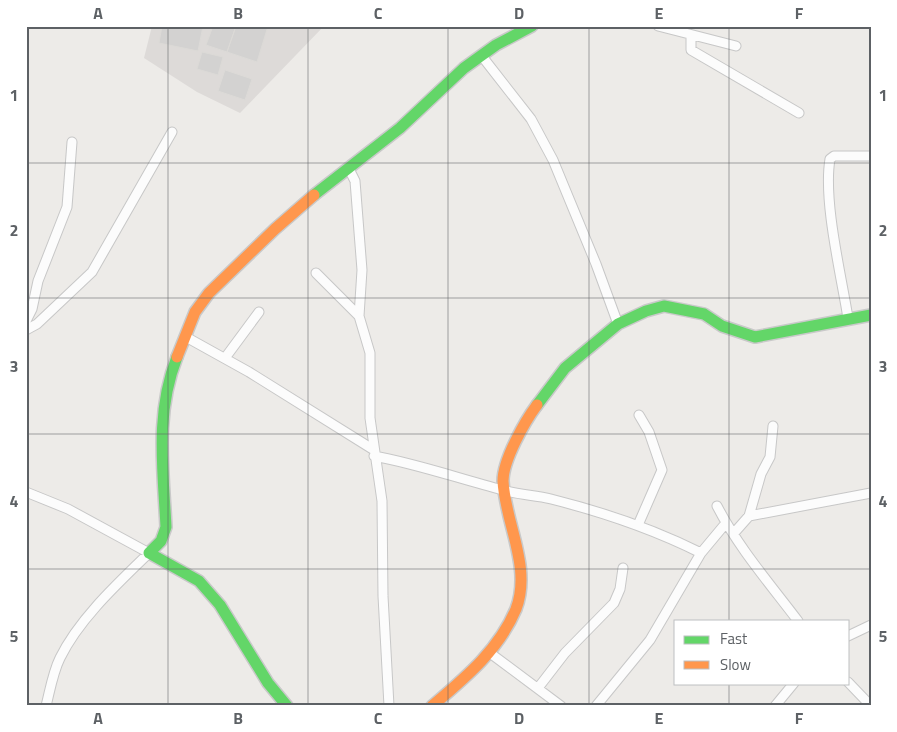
<svg xmlns="http://www.w3.org/2000/svg" width="897" height="732" font-family="'Titillium Web',sans-serif">
<style>
.industrial{fill:#dddad8}
.building{fill:#d3d2d1;stroke:#dcdad7}
.lines{fill:none;stroke-linecap:round;stroke-linejoin:round}
.street-casing{stroke:#c7c7c7;stroke-width:11}
.fast-casing{stroke:#c9c9c9;stroke-width:14}
.slow-casing{stroke:#c9c9c9;stroke-width:14}
.street{stroke:#fcfcfc;stroke-width:9}
.fast{stroke:#63d668;stroke-width:11}
.slow{stroke:#ff974d;stroke-width:11}
.grid{fill:none;stroke:#5d6165;stroke-width:1;stroke-opacity:0.55}
.neatline{fill:none;stroke:#5d6165;stroke-width:2}
.grid-label{font-size:16px;text-anchor:middle;font-weight:bold;fill:#5d6165}
</style>
<rect width="100%" height="100%" fill="#edebe8"/>
<!-- industrial -->
<path class="industrial" d="M 152,26 L 324,26 L 240,113 L 197,92 L 144,58 Z"/>
<!-- building -->
<path class="building" d="M 162,26 L 203,26 L 198,51 L 159,43 Z
M 213,26 L 236,26 L 227,52 L 206,45 Z
M 236,26 L 268,26 L 257,62 L 227,52 Z
M 202,52 L 223,57 L 218,75 L 197,69 Z
M 225,70 L 252,79 L 245,100 L 218,91 Z"/>
<g class="lines">
<!-- street casing -->
<g class="street-casing">
<path id="street" d="M 658,26 L 736,46
M 691,35 L 691,50 L 799,113
M 481,55 L 531,119 L 553,160 L 596,264 L 618,324
M 349,169 L 355,181 L 362,270 L 359,316 L 370,353 L 370,418 L 382,501 L 383,596 L 389,706
M 316,273 L 359,316
M 848,318 C 841,274 823,201 830,159 L 834,156 L 871,156
M 26,321 L 32,309 L 38,281 L 67,207 L 72,142
M 26,330 L 37,324 L 92,272 L 172,132
M 186,337 L 249,372 L 374,450
M 225,358 L 259,312
M 374,456 C 418,464 460,479 503,490 C 518,495 535,495 551,499 C 603,512 653,529 701,553
M 26,492 L 68,509 L 149,553 C 118,583 79,619 60,658 C 53,672 50,690 46,706
M 717,506 C 738,547 770,584 798,621
M 749,516 L 871,493
M 638,525 L 662,470 L 649,432 L 639,415
M 734,533 L 749,516 L 761,474 L 770,457 L 773,426
M 848,636 L 871,625
M 490,653 L 561,706
M 848,682 L 871,706
M 538,688 L 565,653 L 614,603 L 620,589 L 623,568
M 596,706 L 650,640 L 701,553 L 726,523
M 775,706 L 794,683"/>
</g>
<!-- fast casing -->
<g class="fast-casing">
<path id="fast" d="M 314,195 L 400,128 L 464,68 L 496,45 L 532,26
M 177,357 C 155,413 163,468 166,527 L 161,541 L 149,553 L 199,581 L 220,605 L 268,683 L 287,706
M 537,405 L 565,368 L 618,324 L 646,311 L 664,306 L 704,314 L 722,326 L 755,337 L 871,315"/>
</g>
<!-- slow casing -->
<g class="slow-casing">
<path id="slow" d="M 177,357 L 195,312 L 209,293 L 275,229 L 314,195
M 432,706 C 465,678 499,650 516,609 C 532,567 505,523 503,481 C 503,460 525,421 537,405"/>
</g>
<!-- street -->
<use href="#street" class="street"/>
<!-- fast -->
<use href="#fast" class="fast"/>
<!-- slow -->
<use href="#slow" class="slow"/>
</g>
<!-- grid -->
<path class="grid" d="M 168,26 L 168,706M 308,26 L 308,706M 448,26 L 448,706M 589,26 L 589,706M 729,26 L 729,621M 26,163 L 871,163M 26,298 L 871,298M 26,434 L 871,434M 26,569 L 871,569M 729,683 L 729,706"/>
<!-- border -->
<rect width="897" height="732" fill="none" stroke="#ffffff" stroke-width="55"/>
<!-- legend -->
<rect x="674" y="620" width="175" height="65" fill="#ffffff" stroke="#bec0c1"/>
<rect x="684" y="636" width="25" height="8" fill="#63d668" stroke="#bec0c1"/>
<text x="720" y="644" font-size="15" fill="#5d6165">Fast</text>
<rect x="684" y="661" width="25" height="8" fill="#ff974d" stroke="#bec0c1"/>
<text x="720" y="670" font-size="15" fill="#5d6165">Slow</text>
<rect x="28" y="28" width="842" height="676" class="neatline"/>
<g class="grid-label">
<text x="98" y="19">A</text>
<text x="238" y="19">B</text>
<text x="378" y="19">C</text>
<text x="519" y="19">D</text>
<text x="659" y="19">E</text>
<text x="799" y="19">F</text>
<text x="14" y="101">1</text>
<text x="883" y="101">1</text>
<text x="14" y="236">2</text>
<text x="883" y="236">2</text>
<text x="14" y="372">3</text>
<text x="883" y="372">3</text>
<text x="14" y="507">4</text>
<text x="883" y="507">4</text>
<text x="14" y="642">5</text>
<text x="883" y="642">5</text>
<text x="98" y="724">A</text>
<text x="238" y="724">B</text>
<text x="378" y="724">C</text>
<text x="519" y="724">D</text>
<text x="659" y="724">E</text>
<text x="799" y="724">F</text>
</g>
</svg>
